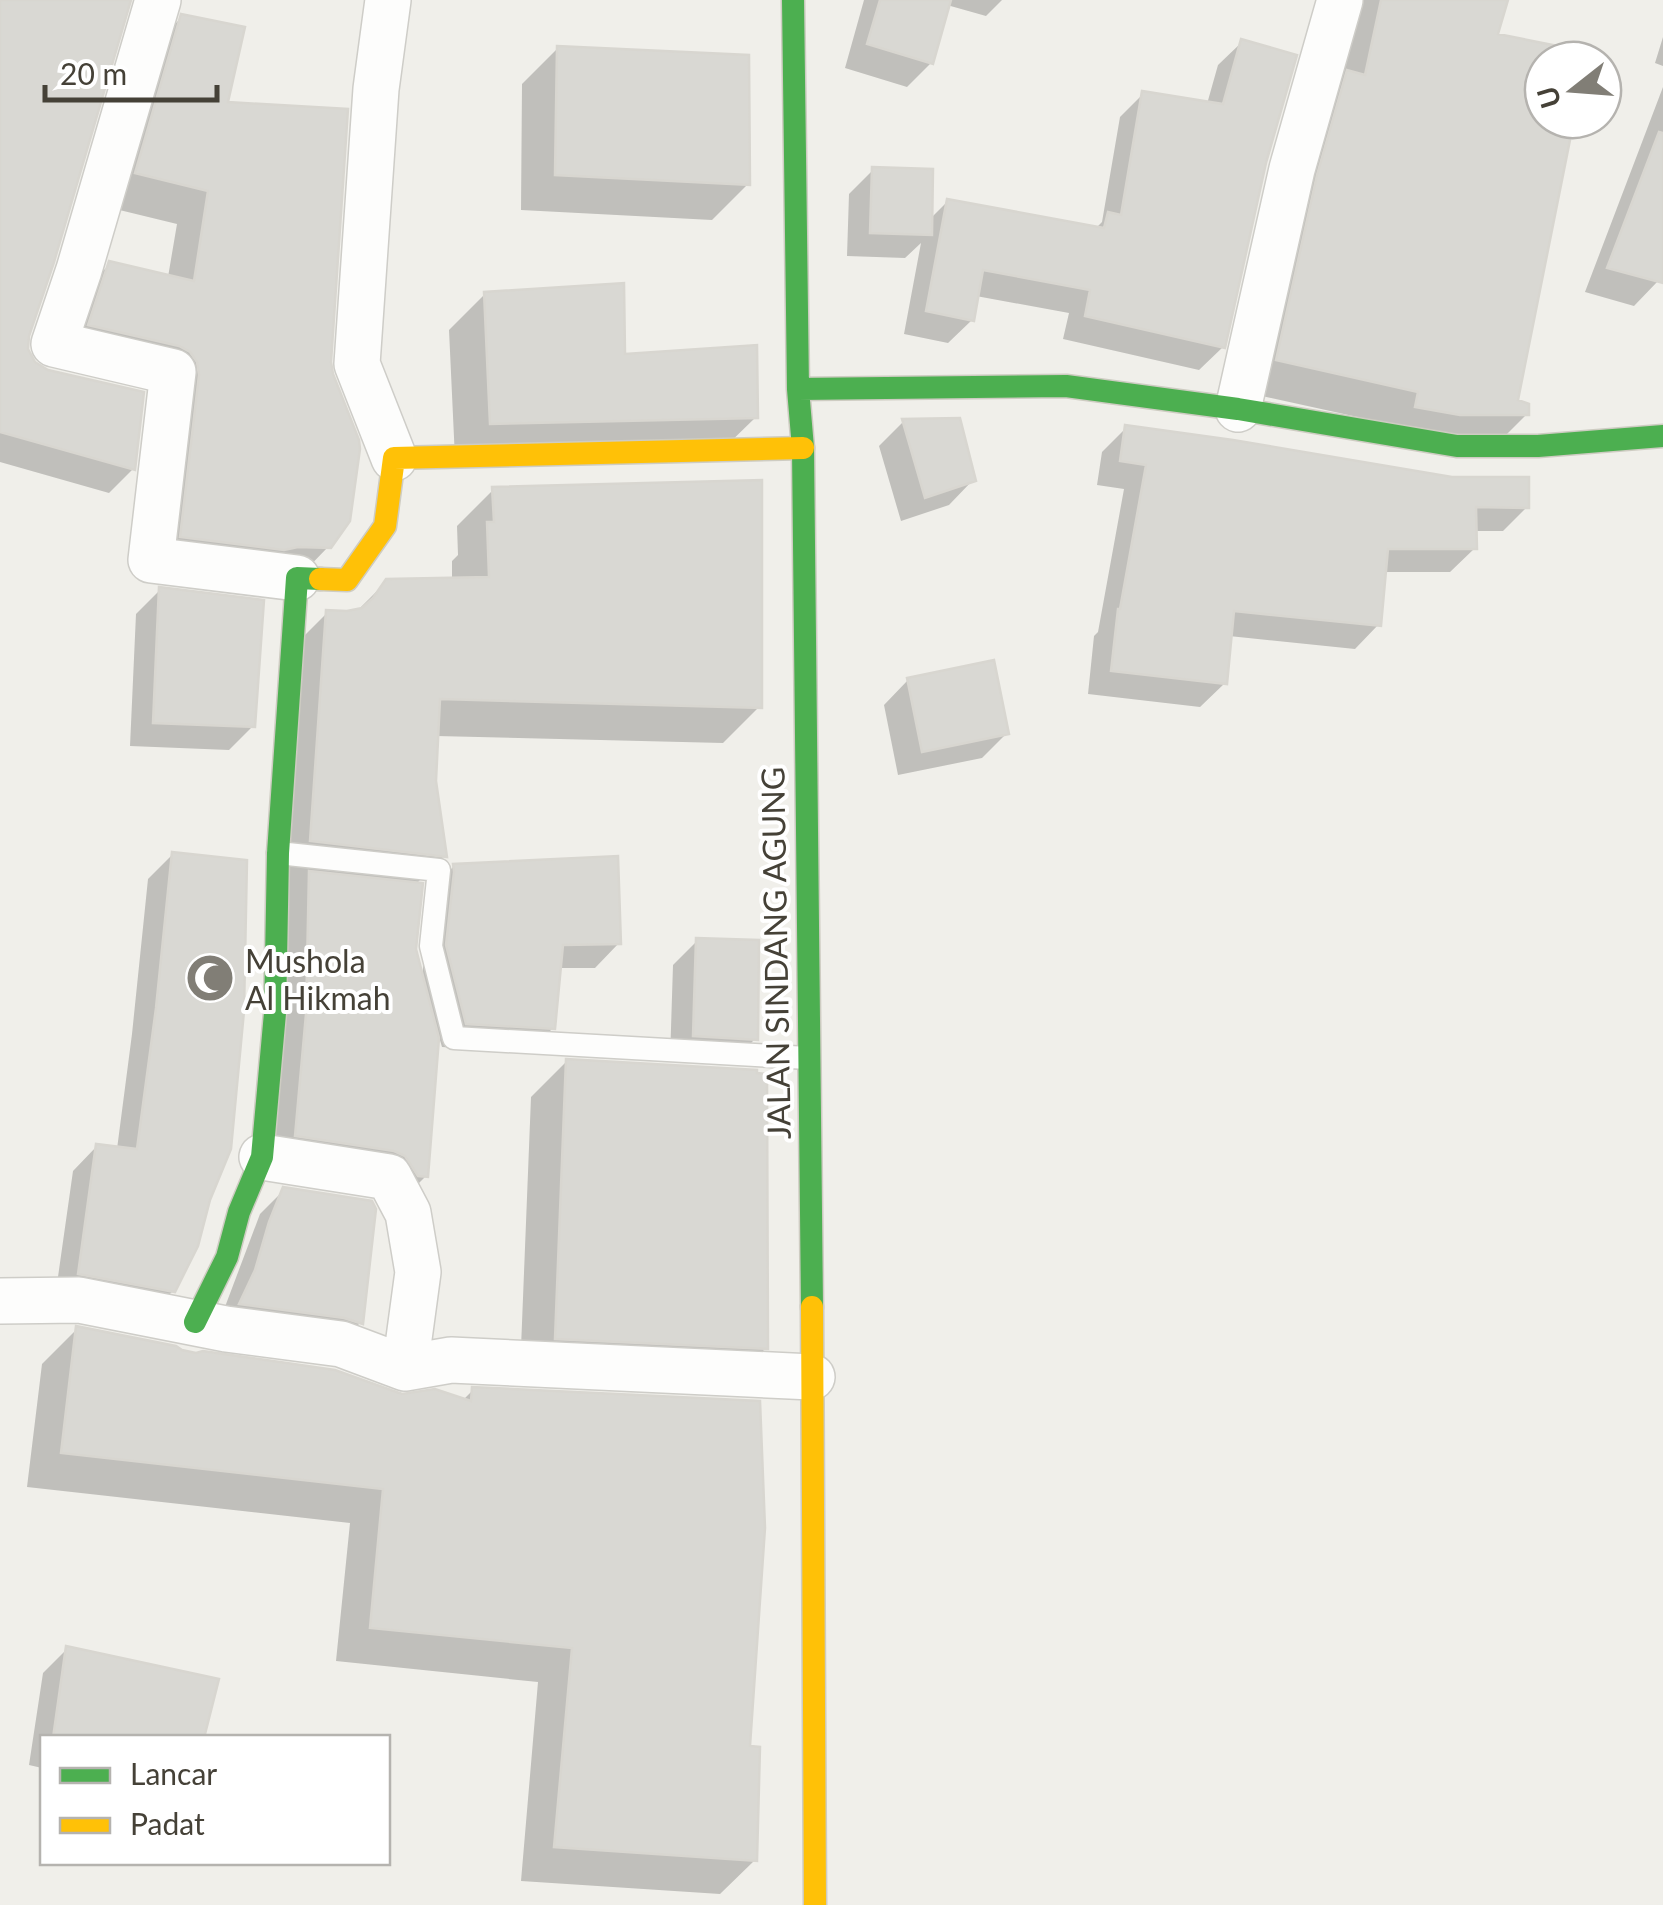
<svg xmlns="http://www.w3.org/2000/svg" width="1663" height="1905" font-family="Lato,sans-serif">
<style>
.shadow{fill:#0003}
.building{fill:#d9d8d3;stroke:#d8d6d0;stroke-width:2.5}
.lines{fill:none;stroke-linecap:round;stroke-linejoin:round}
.lane-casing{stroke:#cecdc8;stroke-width:25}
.street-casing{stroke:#cecdc8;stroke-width:48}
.fast-casing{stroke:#ceccc2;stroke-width:25}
.slow-casing{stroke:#ceccc2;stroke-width:25}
.lane{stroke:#fdfdfc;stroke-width:22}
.street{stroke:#fdfdfc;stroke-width:45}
.fast{stroke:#4caf50;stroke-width:22}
.slow{stroke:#ffc107;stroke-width:22}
.labels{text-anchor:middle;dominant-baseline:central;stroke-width:8;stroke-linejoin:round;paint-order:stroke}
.street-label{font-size:32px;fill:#454137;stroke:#fff}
.poi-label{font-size:32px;fill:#454137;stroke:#fff;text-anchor:start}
</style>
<rect width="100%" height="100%" fill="#f0efea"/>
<!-- shadow -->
<path class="shadow" d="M 0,0 L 128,0 L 26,336 L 26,352 L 33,364 L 46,372 L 133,469 L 109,493 L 0,462 Z
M 864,0 L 1002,0 L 986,16 L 947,5 L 931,63 L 907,87 L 845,68 Z
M 1361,0 L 1505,0 L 1494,36 L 1584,60 L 1543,60 L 1543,120 L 1572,120 L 1515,402 L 1527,414 L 1494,447 L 1244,392 Z
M 182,17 L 224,104 L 328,362 L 329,546 L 296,580 L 149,569 L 165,395 L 57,358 L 77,297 L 110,264 L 168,277 L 177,224 L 103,206 L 149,50 Z
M 1663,37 L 1663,66 L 1655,63 Z
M 1242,42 L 1264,162 L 1223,347 L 1199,370 L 1063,339 L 1069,313 L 976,296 L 972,320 L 948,343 L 904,334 L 921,243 L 905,258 L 847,256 L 849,194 L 873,170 L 930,219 L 947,202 L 1095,229 L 1102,222 L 1120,117 L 1143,94 L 1207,104 L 1218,65 Z
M 558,48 L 748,184 L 712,220 L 521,210 L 522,84 Z
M 1663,87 L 1663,264 L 1658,281 L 1634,306 L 1585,292 Z
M 485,294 L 622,357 L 756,417 L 720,452 L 455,459 L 449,330 Z
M 903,422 L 973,480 L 949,505 L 901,521 L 879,446 Z
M 1126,428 L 1527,507 L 1503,531 L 1474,531 L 1475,548 L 1450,572 L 1384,572 L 1379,624 L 1355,649 L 1229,636 L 1225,683 L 1200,707 L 1088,694 L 1094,636 L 1098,632 L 1124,489 L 1097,485 L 1102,452 Z
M 494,489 L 759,707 L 723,743 L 436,736 L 434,781 L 444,856 L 415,885 L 414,949 L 422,979 L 430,891 L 454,866 L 619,943 L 595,968 L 558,968 L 553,1028 L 529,1052 L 442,1047 L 437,1030 L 426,1176 L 394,1208 L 373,1188 L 264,1167 L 290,650 L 327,613 L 357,611 L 387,581 L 452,580 L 452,561 L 458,555 L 457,526 Z
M 160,590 L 253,726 L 229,750 L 130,746 L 136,614 Z
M 908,680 L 1006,734 L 982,758 L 898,775 L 884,705 Z
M 172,855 L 173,1291 L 148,1315 L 55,1298 L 73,1171 L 97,1146 L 117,1149 L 132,1034 L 148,879 Z
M 697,941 L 755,1039 L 731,1063 L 670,1060 L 673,965 Z
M 566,1062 L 766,1348 L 730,1383 L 520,1373 L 531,1097 Z
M 284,1190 L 360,1323 L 336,1347 L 217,1328 L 260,1214 Z
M 77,1329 L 181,1353 L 402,1397 L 462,1401 L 473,1390 L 755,1860 L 720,1894 L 521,1881 L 538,1682 L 336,1661 L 350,1523 L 27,1487 L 42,1364 Z
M 67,1649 L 202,1738 L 42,1738 L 42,1768 L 29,1765 L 43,1673 Z"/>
<!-- building -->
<path class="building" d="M 0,0 L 131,0 L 54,262 L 29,336 L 28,349 L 35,362 L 48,370 L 144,392 L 135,470 L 0,432 Z
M 880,0 L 951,0 L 933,64 L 867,44 Z
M 1381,0 L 1508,0 L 1498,34 L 1588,52 L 1587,60 L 1543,60 L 1543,120 L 1574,120 L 1518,400 L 1529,404 L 1529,415 L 1460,415 L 1415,407 L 1418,392 L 1276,360 L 1317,175 L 1347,70 L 1365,75 Z
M 181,14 L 245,27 L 228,102 L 348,109 L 331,362 L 333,374 L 359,440 L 360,449 L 350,521 L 331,548 L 298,547 L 284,550 L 180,537 L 199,375 L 197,362 L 190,352 L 179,346 L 88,325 L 109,261 L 194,281 L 208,191 L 135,173 Z
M 1241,39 L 1297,55 L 1266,163 L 1225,348 L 1085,316 L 1090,290 L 983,270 L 974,321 L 926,311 L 947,199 L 1104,228 L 1108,212 L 1121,215 L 1142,91 L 1223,104 Z
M 557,46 L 749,55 L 750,185 L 555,175 Z
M 1659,132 L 1663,133 L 1663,283 L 1607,268 Z
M 872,167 L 933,169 L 932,235 L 870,233 Z
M 624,283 L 625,354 L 757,345 L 758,418 L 490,424 L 484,292 Z
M 960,418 L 976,481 L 925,498 L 902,419 Z
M 1125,425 L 1233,440 L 1452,477 L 1529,477 L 1529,508 L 1476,507 L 1477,549 L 1388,549 L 1381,626 L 1234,611 L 1227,684 L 1111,671 L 1118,609 L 1120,609 L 1146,465 L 1120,461 Z
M 762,480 L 762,708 L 440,699 L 436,781 L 447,857 L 310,841 L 326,610 L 347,611 L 362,608 L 373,598 L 386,579 L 489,577 L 487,522 L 494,522 L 492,487 Z
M 159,587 L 264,600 L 255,727 L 153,723 Z
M 994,660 L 1009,734 L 922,752 L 907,678 Z
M 172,852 L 247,860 L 244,1011 L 231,1149 L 210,1200 L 198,1246 L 175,1292 L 78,1274 L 96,1144 L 137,1149 L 156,1008 Z
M 618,856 L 621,944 L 563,945 L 555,1029 L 466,1024 L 446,945 L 454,872 L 453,864 Z
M 309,871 L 423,883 L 416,949 L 439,1038 L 428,1177 L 418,1176 L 405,1156 L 394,1151 L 295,1136 L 306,1014 Z
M 696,938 L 759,940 L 758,1040 L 693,1036 Z
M 566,1059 L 757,1070 L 757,1073 L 767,1074 L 768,1349 L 555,1339 Z
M 283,1187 L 372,1201 L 376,1209 L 363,1324 L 344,1318 L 239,1304 L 255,1270 L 269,1222 Z
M 76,1326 L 176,1346 L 182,1350 L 196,1353 L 203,1351 L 335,1370 L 402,1394 L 435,1389 L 471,1401 L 472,1387 L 760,1401 L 765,1528 L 750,1746 L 760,1747 L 757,1861 L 554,1847 L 572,1648 L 370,1628 L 383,1489 L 61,1453 Z
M 66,1646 L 219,1679 L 204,1738 L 53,1738 Z"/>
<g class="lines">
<!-- lane casing -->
<g class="lane-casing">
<path id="lane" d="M 278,853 L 439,870 L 431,946 L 454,1038 L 808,1058"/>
</g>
<!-- street casing -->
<g class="street-casing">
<path id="street" d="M 158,0 L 79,270 L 54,344 L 173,372 L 151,560 L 297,578
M 388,0 L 376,89 L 357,364 L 394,458
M 1238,409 L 1292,169 L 1340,0
M 262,1157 L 389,1177 L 408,1213 L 418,1272 L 405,1368
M 0,1301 L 79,1300 L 226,1329 L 341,1344 L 405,1368 L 451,1360 L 812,1377"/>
</g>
<!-- fast casing -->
<g class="fast-casing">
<path id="fast" d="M 793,0 L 798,389 L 803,448 L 812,1307
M 798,389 L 1066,386 L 1238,409 L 1457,446 L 1538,446 L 1663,436
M 195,1322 L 227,1257 L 239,1212 L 262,1157 L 275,1013 L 278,853 L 297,578 L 320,579"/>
</g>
<!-- slow casing -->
<g class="slow-casing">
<path id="slow" d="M 320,579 L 347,580 L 385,526 L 394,458 L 803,448
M 812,1307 L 815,1905"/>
</g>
<!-- lane -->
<use href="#lane" class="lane"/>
<!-- street -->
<use href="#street" class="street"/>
<!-- fast -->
<use href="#fast" class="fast"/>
<!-- slow -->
<use href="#slow" class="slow"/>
</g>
<!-- icons -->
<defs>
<g id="mosque-disc" transform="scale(2.5)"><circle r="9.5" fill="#817e76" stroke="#fff"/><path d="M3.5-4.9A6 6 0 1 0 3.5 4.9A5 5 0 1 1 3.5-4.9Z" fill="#fff"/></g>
</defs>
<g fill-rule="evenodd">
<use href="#mosque-disc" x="210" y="978"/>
</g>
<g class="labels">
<!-- street labels -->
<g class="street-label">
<text transform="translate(775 953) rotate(-91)">JALAN SINDANG AGUNG</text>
</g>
<!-- poi labels -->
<g class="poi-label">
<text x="245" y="960">Mushola<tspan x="245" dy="37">Al Hikmah</tspan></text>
</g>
</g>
<!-- legend -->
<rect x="40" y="1735" width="350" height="130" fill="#ffffff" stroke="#b5b3af" stroke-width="2.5"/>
<rect x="60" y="1768" width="50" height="15" fill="#4caf50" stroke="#b5b3af" stroke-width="2.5"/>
<text x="130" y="1785" font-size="30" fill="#454137">Lancar</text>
<rect x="60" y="1818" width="50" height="15" fill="#ffc107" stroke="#b5b3af" stroke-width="2.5"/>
<text x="130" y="1835" font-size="30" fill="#454137">Padat</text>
<!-- north arrow -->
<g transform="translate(1573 90) rotate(253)"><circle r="48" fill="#ffffff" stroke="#b5b3af" stroke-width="2.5"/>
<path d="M0-8L18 38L0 25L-18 38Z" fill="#817e76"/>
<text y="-15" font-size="28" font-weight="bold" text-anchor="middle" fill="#454137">U</text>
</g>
<!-- scale -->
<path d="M45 85v15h172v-15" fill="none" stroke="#454137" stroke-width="5"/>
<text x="60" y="85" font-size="30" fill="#454137" stroke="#ffffff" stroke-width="8" paint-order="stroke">20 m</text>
</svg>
